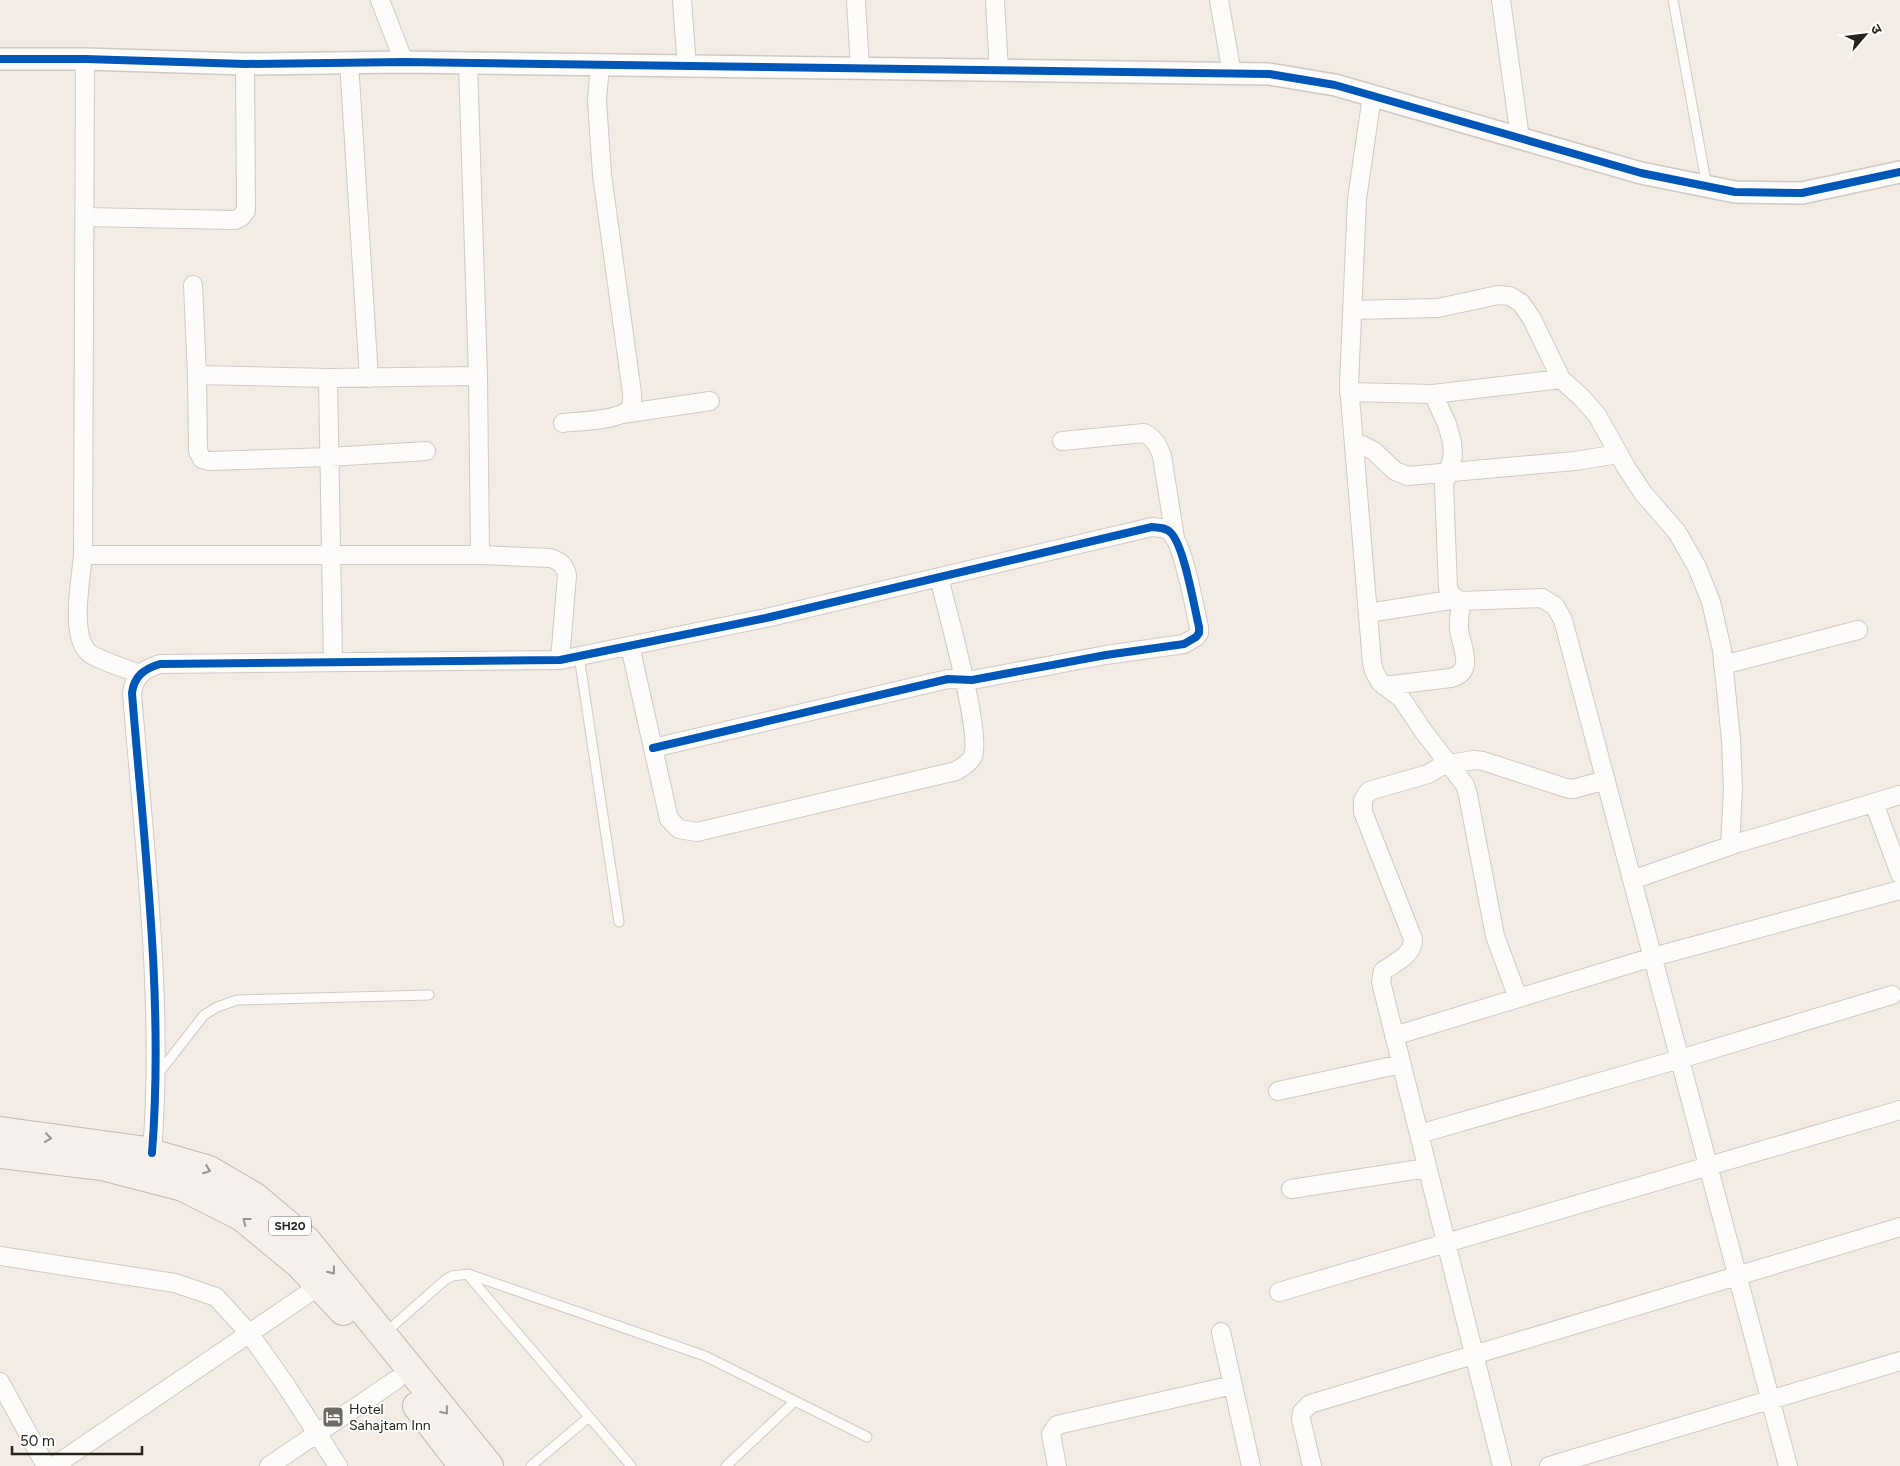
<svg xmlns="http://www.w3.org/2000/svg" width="1900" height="1466" font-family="Figtree,'Noto Sans Devanagari',sans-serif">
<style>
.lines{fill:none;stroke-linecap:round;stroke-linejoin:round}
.service-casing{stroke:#cfc9c3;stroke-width:11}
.minor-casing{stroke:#cfc9c3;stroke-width:20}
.tertiary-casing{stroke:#cfc9c3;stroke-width:24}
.primary-casing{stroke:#c3b7af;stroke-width:30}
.service{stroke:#fdfcfb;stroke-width:9}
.minor{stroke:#fdfcfb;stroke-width:18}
.tertiary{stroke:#fdfcfb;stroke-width:21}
.primary{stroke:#f6f0ed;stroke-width:28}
.cycleway-casing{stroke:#fff;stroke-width:11}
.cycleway{stroke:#0057b8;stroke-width:8}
.oneway{stroke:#98938f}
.labels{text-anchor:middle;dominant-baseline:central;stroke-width:4;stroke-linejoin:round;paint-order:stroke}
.shield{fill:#fff;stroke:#676460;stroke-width:1}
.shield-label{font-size:12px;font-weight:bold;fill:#26221c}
.poi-label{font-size:14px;fill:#26221c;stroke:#fff;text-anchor:start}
</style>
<rect width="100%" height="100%" fill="#f3ece4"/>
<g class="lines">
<!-- service casing -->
<g class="service-casing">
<path id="service" d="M 1673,0 L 1707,187
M 579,656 L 619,922
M 158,1074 L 204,1015 L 217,1007 L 237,1000 L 429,995
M 468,1275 L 631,1466
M 385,1333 L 445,1280 L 452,1276 L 468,1274 L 705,1356 L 867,1437
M 531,1466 L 589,1417
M 726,1466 L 795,1401"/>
</g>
<!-- minor casing -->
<g class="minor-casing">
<path id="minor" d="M 380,0 L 404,62
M 682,0 L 687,67
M 856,0 L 860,69
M 995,0 L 999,71
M 1219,0 L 1232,74
M 1501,0 L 1520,138
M 85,59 L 83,555 C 81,580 68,641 92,655 C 107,663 124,668 140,674
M 349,62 L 369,378
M 468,63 L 478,376 L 480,555
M 1372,96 L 1357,199 L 1349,385 L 1372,663 L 1374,671 L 1380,682 L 1401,698 L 1424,732 L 1465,785 L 1468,795 L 1495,936 L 1518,998
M 85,217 L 235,220 L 241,217 L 246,211 L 245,64
M 193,285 L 197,375 L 198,451 L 202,459 L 210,461 L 329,457 L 426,451
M 1352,310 L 1438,308 L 1498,295 L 1510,296 L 1521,303 L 1532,319 L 1561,379 L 1582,398 L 1597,415 L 1626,467 L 1643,493 L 1677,532 L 1697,567 L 1711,602 L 1722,650 L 1731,740 L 1733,789 L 1730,846
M 197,375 L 328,378 L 478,376
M 328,378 L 333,662
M 1349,392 L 1433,394 L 1561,379
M 1433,394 L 1447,424 L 1452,442 L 1453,456 L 1444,485 L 1448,588 C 1451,595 1454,598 1462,601 L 1542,598 L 1555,606 L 1563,620 L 1788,1466
M 622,414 L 710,401
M 563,423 C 578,421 621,421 630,408 C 633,404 632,398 632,393 L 602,175 L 597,100 L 600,65
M 1062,441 L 1144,433 C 1155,438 1158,446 1162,456 L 1175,538
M 1354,441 L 1374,451 L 1395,471 L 1408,476 L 1575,461 L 1618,454
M 83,555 L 480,555 L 550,558 C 560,561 564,564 567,575 L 560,660
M 1368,613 L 1457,599
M 630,646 L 669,819 L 679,829 L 697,832 L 956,771 C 962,767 970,763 973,756 C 982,732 946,608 939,577
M 1723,665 L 1858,630
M 1384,686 L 1451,678 C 1476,671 1461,647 1459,629 C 1458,620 1460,610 1462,601
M 1874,803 L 1900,874
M 1632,880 L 1738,843 L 1900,795
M 1394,1036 L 1653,957 L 1900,890
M 1278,1091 L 1401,1064
M 1419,1134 L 1680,1059 L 1892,995
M 152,1153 C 164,1000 144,845 132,693 C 134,676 144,669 160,664 L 560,660 L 766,618 L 1152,527 C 1159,528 1166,527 1171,533 C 1184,546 1194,606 1199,627 L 1199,633 L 1196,637 L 1184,644 L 1106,655 L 972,680 L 948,679 L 653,748
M 1291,1189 L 1427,1168
M 0,1256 L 175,1283 L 216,1297 L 249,1333 L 285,1384 L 338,1466
M 1279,1292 L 1900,1110
M 1221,1332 L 1251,1466
M 0,1382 L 46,1466
M 54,1466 L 319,1286
M 269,1466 L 396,1380
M 1057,1466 L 1051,1434 L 1057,1425 L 1233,1385
M 1312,1466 L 1301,1419 L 1302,1412 L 1310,1404 L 1900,1227
M 1502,1466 L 1381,982 L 1383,971 C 1395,962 1413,956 1413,939 L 1363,812 L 1363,800 L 1369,791 L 1428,774 L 1443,765 L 1474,760 L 1483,761 L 1566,788 L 1573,789 L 1606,780
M 1549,1466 L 1900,1361"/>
</g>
<!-- tertiary casing -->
<g class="tertiary-casing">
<path id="tertiary" d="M 0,59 L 85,59 L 245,64 L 404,62 L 1269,74 L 1335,85 L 1641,173 L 1735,192 L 1802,193 L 1900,172"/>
</g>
<!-- primary casing -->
<g class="primary-casing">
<path id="primary" d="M 0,1131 L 140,1150 L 209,1170 L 255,1197 L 307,1241 L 489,1466
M 0,1154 L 102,1166 L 183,1187 L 242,1217 L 299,1264 L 343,1311
M 417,1406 L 463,1466"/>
</g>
<!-- service -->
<use href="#service" class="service"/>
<!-- minor -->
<use href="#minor" class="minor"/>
<!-- tertiary -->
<use href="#tertiary" class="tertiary"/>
<!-- primary -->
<use href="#primary" class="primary"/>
<!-- cycleway casing -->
<g class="cycleway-casing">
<path id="cycleway" d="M 0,59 L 85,59 L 245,64 L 404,62 L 1269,74 L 1335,85 L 1641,173 L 1735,192 L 1802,193 L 1900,172
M 152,1153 C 164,1000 144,845 132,693 C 134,676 144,669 160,664 L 560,660 L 766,618 L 1152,527 C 1159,528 1166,527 1171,533 C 1184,546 1194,606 1199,627 L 1199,633 L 1196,637 L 1184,644 L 1106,655 L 972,680 L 948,679 L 653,748"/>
</g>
<!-- cycleway -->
<use href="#cycleway" class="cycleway"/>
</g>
<!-- one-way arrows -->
<defs><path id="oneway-chevron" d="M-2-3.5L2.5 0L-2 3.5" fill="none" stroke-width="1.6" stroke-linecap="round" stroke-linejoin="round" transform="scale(1.25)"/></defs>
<g class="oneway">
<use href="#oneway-chevron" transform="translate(48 1138) rotate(8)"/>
<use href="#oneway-chevron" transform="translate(207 1170) rotate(21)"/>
<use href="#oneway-chevron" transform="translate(246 1221) rotate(-142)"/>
<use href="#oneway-chevron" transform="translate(332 1271) rotate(51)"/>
<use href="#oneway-chevron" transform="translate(445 1411) rotate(51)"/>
</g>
<!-- icons -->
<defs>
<g id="hotel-square" transform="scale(1.125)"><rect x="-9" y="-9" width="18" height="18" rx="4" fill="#6e6962" stroke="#fff"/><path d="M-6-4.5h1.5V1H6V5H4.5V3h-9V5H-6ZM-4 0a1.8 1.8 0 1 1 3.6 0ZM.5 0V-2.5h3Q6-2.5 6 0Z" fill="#fff"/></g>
</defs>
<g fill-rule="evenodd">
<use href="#hotel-square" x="333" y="1417"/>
</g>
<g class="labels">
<!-- shield labels -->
<rect class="shield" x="269" y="1216.5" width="42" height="19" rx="4"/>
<g class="shield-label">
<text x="290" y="1226">SH20</text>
</g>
<!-- poi labels -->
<g class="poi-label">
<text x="349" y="1409">Hotel<tspan x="349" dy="16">Sahajtam Inn</tspan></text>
</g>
</g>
<!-- north arrow -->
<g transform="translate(1865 35) rotate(62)" stroke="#ffffff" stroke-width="4" paint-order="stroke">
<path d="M0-4L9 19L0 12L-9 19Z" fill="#26221c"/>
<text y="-8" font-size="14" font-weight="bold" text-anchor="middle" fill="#26221c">उ</text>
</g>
<!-- scale -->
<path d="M12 1446v8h130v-8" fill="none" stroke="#26221c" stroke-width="2.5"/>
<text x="20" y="1446" font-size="15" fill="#26221c" stroke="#ffffff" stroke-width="4" paint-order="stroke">50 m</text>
</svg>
